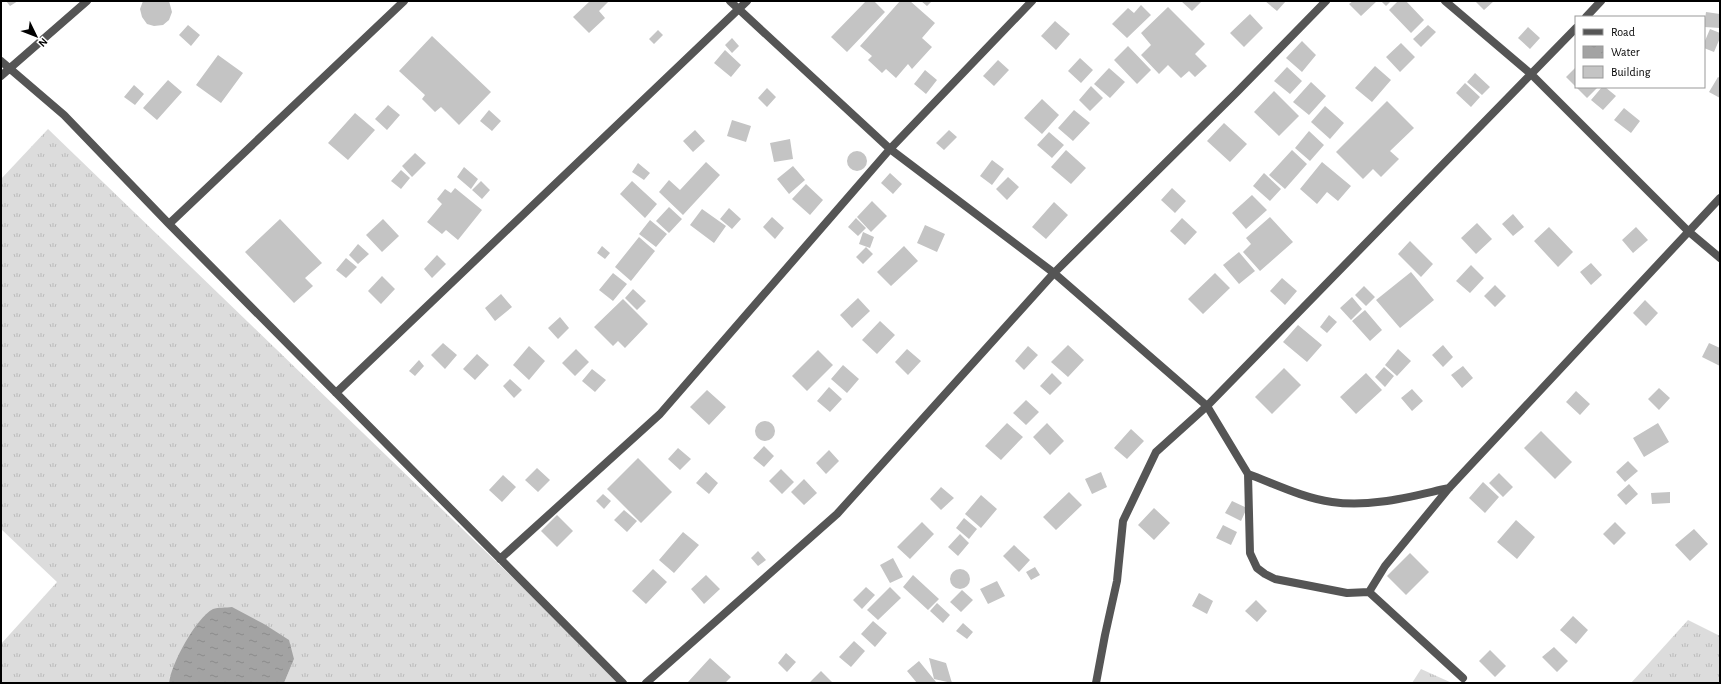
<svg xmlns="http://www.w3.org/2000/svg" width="1721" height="684" font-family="'Alegreya Sans',sans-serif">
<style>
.grass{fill:url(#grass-tufts)}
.water{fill:url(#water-ripples)}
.building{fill:#c4c4c4}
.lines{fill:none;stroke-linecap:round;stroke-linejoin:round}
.minor{stroke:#555;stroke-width:8}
</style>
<defs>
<pattern id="grass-tufts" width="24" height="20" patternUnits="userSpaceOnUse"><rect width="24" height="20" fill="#dcdcdc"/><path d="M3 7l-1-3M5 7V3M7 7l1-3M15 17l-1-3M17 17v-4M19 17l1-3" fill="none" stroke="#bbb"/></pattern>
<pattern id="water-ripples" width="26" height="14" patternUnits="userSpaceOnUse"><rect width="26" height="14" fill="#a3a3a3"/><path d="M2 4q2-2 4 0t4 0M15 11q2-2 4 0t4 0" fill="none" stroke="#8b8b8b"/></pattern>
</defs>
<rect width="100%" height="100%" fill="#fff"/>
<!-- grass -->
<path class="grass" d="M 48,129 L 622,683 L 284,683 L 294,659 L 170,676 L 169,683 L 1,683 L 1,644 L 57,582 L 1,529 L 1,179 Z
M 1688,620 L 1720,636 L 1720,683 L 1631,683 Z
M 1421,669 L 1452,683 L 1412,683 Z"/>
<!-- water -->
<path class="water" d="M 232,607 L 264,624 L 289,640 L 294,659 L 284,683 L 169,683 C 171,664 196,618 213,609 C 218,607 226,608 232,607 Z"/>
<!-- building -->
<path class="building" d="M 6,1 L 18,1 L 10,6 Z
M 143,1 L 169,1 L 172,12 L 169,20 L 163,25 L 154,26 L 147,24 L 142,17 L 140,9 Z
M 590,1 L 609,1 L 599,11 L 605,18 L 589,33 L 573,17 Z
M 866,1 L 874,1 L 885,12 L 847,52 L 831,37 Z
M 900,1 L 910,1 L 935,23 L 922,38 L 932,47 L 912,69 L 908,64 L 896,78 L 886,69 L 882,73 L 868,60 L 872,56 L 860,46 Z
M 921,1 L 932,1 L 927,6 Z
M 1181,1 L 1202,1 L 1192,11 Z
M 1265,1 L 1286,1 L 1277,11 Z
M 1353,1 L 1377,1 L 1361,16 L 1349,4 Z
M 1381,1 L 1391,1 L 1386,6 Z
M 1398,1 L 1406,1 L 1424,20 L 1411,33 L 1389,10 Z
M 1475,1 L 1494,1 L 1484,10 Z
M 1141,5 L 1151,15 L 1127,38 L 1112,24 L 1128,8 L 1134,13 Z
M 1168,7 L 1205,44 L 1195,54 L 1207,66 L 1195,77 L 1189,71 L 1181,78 L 1168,65 L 1159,74 L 1141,55 L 1151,45 L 1141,33 Z
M 1706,12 L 1720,14 L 1720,28 L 1704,27 Z
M 1250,14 L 1263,28 L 1244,47 L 1230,33 Z
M 1055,21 L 1070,34 L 1056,50 L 1041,36 Z
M 188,25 L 200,35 L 191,46 L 179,35 Z
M 1428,25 L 1436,32 L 1421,47 L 1413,39 Z
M 1528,27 L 1540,38 L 1530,49 L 1518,38 Z
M 1710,29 L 1720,33 L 1720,38 L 1714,52 L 1704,48 L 1704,43 Z
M 658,30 L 663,35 L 654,44 L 649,39 Z
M 432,36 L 491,92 L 459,125 L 441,107 L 435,112 L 422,99 L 425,95 L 399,71 Z
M 732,38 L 739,46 L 732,53 L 725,45 Z
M 1302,41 L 1316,55 L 1302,72 L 1286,58 Z
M 1401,43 L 1415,57 L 1400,72 L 1386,57 Z
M 1128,46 L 1151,70 L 1137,84 L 1114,60 Z
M 725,50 L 741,65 L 731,77 L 714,63 Z
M 218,55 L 243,73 L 221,103 L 196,85 Z
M 1080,58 L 1093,70 L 1081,83 L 1068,71 Z
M 998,60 L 1009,70 L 994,86 L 983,76 Z
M 1375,66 L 1391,80 L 1372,102 L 1355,88 Z
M 1287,67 L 1302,81 L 1290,94 L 1274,81 Z
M 1576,67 L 1576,87 L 1598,87 L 1587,98 L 1566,77 Z
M 1109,68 L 1125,82 L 1110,98 L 1094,84 Z
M 925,70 L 937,80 L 926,94 L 914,84 Z
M 1475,73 L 1490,87 L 1482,95 L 1467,82 Z
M 1718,77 L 1720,78 L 1720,98 L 1709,92 Z
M 168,80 L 182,92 L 157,120 L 143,108 Z
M 1311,82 L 1326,96 L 1309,115 L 1293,102 Z
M 1465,83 L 1480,97 L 1471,107 L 1456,93 Z
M 134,85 L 144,94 L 135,105 L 124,97 Z
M 1091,86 L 1103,98 L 1090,111 L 1079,100 Z
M 1602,87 L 1605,87 L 1616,96 L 1603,110 L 1591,100 Z
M 767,88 L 776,97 L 767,107 L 758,98 Z
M 1274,91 L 1299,116 L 1279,136 L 1254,112 Z
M 1042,99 L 1059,115 L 1042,134 L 1024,118 Z
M 1387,101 L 1414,128 L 1390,151 L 1399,159 L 1381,177 L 1373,169 L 1363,179 L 1336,152 Z
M 388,105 L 400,115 L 387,130 L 375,119 Z
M 1325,106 L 1344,123 L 1330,139 L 1311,122 Z
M 1624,108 L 1640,121 L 1631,133 L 1614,120 Z
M 489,110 L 501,121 L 492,131 L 480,121 Z
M 1074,110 L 1090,123 L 1073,141 L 1058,128 Z
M 355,113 L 375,130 L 348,160 L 328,143 Z
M 732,120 L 751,126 L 746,142 L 727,136 Z
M 1224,123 L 1247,144 L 1230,162 L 1207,141 Z
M 695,130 L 705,141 L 693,152 L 683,141 Z
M 949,130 L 957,137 L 944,150 L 936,143 Z
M 1309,131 L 1324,145 L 1310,161 L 1295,148 Z
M 1049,132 L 1064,145 L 1052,158 L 1037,145 Z
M 790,139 L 793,159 L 774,162 L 770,143 Z
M 1066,150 L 1086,168 L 1071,184 L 1051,167 Z
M 1292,150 L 1307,164 L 1285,189 L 1269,175 Z
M847 161a10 10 0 1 1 20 0a10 10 0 1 1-20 0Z
M 415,153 L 426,163 L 412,177 L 402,166 Z
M 992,160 L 1004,169 L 992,185 L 980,176 Z
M 706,162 L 720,175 L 683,215 L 659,192 L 669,180 L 680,190 Z
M 1322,162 L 1351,186 L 1338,201 L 1327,192 L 1317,204 L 1300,189 Z
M 638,163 L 650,173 L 644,180 L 632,172 Z
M 793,166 L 805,180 L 789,194 L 777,179 Z
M 464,167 L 478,179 L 471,189 L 457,177 Z
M 401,170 L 410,178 L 401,189 L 391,181 Z
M 890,173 L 902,184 L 893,194 L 881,183 Z
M 1264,173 L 1281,189 L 1270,201 L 1253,186 Z
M 1008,177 L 1019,187 L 1007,200 L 996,189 Z
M 481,181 L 490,190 L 482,199 L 472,190 Z
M 632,181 L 657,204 L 645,218 L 620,194 Z
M 806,184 L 823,200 L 810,215 L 792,199 Z
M 455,188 L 482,210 L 458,240 L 446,230 L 442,234 L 427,222 L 442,204 L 437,199 L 445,189 L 451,193 Z
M 1172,188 L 1186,201 L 1175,213 L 1161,200 Z
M 1252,195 L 1267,210 L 1246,229 L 1232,213 Z
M 872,201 L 887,216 L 871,232 L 857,217 Z
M 1054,202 L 1068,215 L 1046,239 L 1032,227 Z
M 669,207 L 682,219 L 669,233 L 656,221 Z
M 729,208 L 741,219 L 732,229 L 720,219 Z
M 702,209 L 726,226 L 714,243 L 690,225 Z
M 1513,214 L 1524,227 L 1513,236 L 1502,224 Z
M 772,217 L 784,228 L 775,239 L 763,227 Z
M 1270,217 L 1293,242 L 1260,271 L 1243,252 L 1251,244 L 1246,238 Z
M 856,218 L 866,228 L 858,236 L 848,227 Z
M 1182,218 L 1197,232 L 1185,245 L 1170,231 Z
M 280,219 L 322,263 L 305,278 L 313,286 L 294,303 L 245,252 Z
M 383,219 L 399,236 L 382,252 L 366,235 Z
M 650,220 L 667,234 L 656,247 L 639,234 Z
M 1477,223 L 1492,239 L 1476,254 L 1461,238 Z
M 925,225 L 945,234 L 937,252 L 917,243 Z
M 1549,227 L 1573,252 L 1558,267 L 1534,241 Z
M 1636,227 L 1648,240 L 1633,253 L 1622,240 Z
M 863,232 L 874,237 L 870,248 L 859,244 Z
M 639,237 L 655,251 L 631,281 L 615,267 Z
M 1410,241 L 1433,264 L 1421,277 L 1398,254 Z
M 358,244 L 369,254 L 358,264 L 349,255 Z
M 602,246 L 610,253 L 605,259 L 597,253 Z
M 904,246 L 918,261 L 891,286 L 877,272 Z
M 866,247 L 873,254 L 863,264 L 856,257 Z
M 1239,252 L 1255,271 L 1239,284 L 1223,265 Z
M 437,255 L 446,264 L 432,278 L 424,269 Z
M 346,258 L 357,267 L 346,278 L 336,270 Z
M 1591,263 L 1602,275 L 1591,285 L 1580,272 Z
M 1471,265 L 1484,278 L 1470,293 L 1456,281 Z
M 1411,272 L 1434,300 L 1400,328 L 1376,300 Z
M 613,273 L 627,284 L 613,301 L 599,290 Z
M 1215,273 L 1230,288 L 1203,314 L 1188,299 Z
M 382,276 L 395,289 L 381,304 L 368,291 Z
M 1282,278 L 1297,291 L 1285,305 L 1270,291 Z
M 1495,285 L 1506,296 L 1495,307 L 1484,296 Z
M 1364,286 L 1375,297 L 1366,306 L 1355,295 Z
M 633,289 L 646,301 L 637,310 L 625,298 Z
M 501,294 L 512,307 L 495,321 L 485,308 Z
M 1352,297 L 1362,309 L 1351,320 L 1340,308 Z
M 858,298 L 870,311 L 852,328 L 840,315 Z
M 623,299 L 648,324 L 625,348 L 618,341 L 613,346 L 594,327 Z
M 1645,300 L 1658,313 L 1646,326 L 1633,313 Z
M 1365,310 L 1382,330 L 1370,341 L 1352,321 Z
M 1329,315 L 1337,322 L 1327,333 L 1320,327 Z
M 560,317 L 569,328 L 558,339 L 548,328 Z
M 880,321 L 895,335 L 877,354 L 862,340 Z
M 1298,325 L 1322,345 L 1307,362 L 1283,342 Z
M 443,343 L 457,355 L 445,369 L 431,355 Z
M 1709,343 L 1720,348 L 1720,366 L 1702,357 Z
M 1068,345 L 1084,360 L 1068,377 L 1051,362 Z
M 1443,345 L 1453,357 L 1443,367 L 1432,355 Z
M 529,346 L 545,361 L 529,380 L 513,365 Z
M 1028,346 L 1038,355 L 1024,370 L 1015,361 Z
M 576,349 L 589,362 L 575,376 L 562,363 Z
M 907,349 L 921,361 L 908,375 L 895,362 Z
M 1398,349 L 1411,361 L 1397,376 L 1385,365 Z
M 818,350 L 833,365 L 807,391 L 792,376 Z
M 477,354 L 489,365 L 475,380 L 463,369 Z
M 419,360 L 424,366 L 415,376 L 409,371 Z
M 843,365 L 859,379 L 847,393 L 831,379 Z
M 1463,366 L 1473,378 L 1462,388 L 1451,375 Z
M 1384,367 L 1394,376 L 1385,387 L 1375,377 Z
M 1284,368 L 1301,385 L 1272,414 L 1255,397 Z
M 592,369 L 606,380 L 595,392 L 582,381 Z
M 1052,373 L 1062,383 L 1050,395 L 1040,386 Z
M 1366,373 L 1382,390 L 1356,414 L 1340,397 Z
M 510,379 L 522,390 L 514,398 L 503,386 Z
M 829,387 L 842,399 L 830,412 L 817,401 Z
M 1659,388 L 1670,398 L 1659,410 L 1648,399 Z
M 1412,389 L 1423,401 L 1412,411 L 1401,398 Z
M 707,390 L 726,407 L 709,425 L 690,407 Z
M 1576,391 L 1590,404 L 1580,415 L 1566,402 Z
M 1026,400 L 1039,412 L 1026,425 L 1013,413 Z
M755 431a10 10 0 1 1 20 0a10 10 0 1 1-20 0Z
M 1007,423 L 1023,437 L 1001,460 L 985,446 Z
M 1047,423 L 1064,441 L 1050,455 L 1033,437 Z
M 1658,423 L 1669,442 L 1644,457 L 1633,438 Z
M 1131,429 L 1144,441 L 1127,459 L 1114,448 Z
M 1541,431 L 1572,462 L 1555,479 L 1524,448 Z
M 764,446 L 774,456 L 764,467 L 753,458 Z
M 678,448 L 691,459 L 680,470 L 668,459 Z
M 829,450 L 839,461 L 826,474 L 816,463 Z
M 638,458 L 672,492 L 641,523 L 607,489 Z
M 1628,461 L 1638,471 L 1625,482 L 1616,472 Z
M 537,468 L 550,480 L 538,492 L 525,480 Z
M 781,469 L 794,482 L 782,494 L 769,481 Z
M 706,472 L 718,483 L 709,494 L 696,483 Z
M 1101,472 L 1107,487 L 1092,494 L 1085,479 Z
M 1499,473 L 1513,487 L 1503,497 L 1489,483 Z
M 503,475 L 516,487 L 502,502 L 489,490 Z
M 804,479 L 817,493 L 804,505 L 791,492 Z
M 1483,482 L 1499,497 L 1485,513 L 1469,498 Z
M 1629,484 L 1638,494 L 1626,505 L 1617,495 Z
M 941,487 L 954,498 L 941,510 L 930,499 Z
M 1069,492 L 1082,505 L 1056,530 L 1043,517 Z
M 1670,492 L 1670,503 L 1652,504 L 1651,493 Z
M 603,494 L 611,501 L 604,509 L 596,501 Z
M 981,495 L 997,509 L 981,528 L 965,514 Z
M 1232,501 L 1247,508 L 1241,521 L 1225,513 Z
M 1154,508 L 1170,523 L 1154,540 L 1138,525 Z
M 624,510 L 637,521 L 627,532 L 614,520 Z
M 557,515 L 573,531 L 557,547 L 541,531 Z
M 964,518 L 977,529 L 969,539 L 956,528 Z
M 1516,520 L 1535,537 L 1517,559 L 1497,542 Z
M 922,522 L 934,534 L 910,559 L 897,547 Z
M 1615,522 L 1626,533 L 1614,545 L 1603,534 Z
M 1223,525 L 1237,532 L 1231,545 L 1216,538 Z
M 1694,529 L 1708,544 L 1690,561 L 1675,545 Z
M 683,532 L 699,545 L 674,573 L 659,560 Z
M 960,534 L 969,543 L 958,556 L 948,547 Z
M 1014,545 L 1030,560 L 1019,572 L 1003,556 Z
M 758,551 L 766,560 L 758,566 L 751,558 Z
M 1410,553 L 1429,572 L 1406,595 L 1387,576 Z
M 893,558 L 903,577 L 890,583 L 880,565 Z
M 1035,567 L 1040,575 L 1031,580 L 1026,572 Z
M 653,569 L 667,582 L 646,604 L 632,591 Z
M950 579a10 10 0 1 1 20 0a10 10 0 1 1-20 0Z
M 706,575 L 720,589 L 704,604 L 691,589 Z
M 913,575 L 939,599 L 928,610 L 903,587 Z
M 997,581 L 1005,596 L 988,604 L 980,589 Z
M 866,587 L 875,595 L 862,609 L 853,600 Z
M 890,587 L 901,598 L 878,620 L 867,610 Z
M 962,590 L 973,600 L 961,612 L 950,602 Z
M 1199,593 L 1213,601 L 1207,614 L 1192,606 Z
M 1256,600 L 1267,611 L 1257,622 L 1245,611 Z
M 937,603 L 950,615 L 943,623 L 930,611 Z
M 1573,616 L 1588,630 L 1576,644 L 1560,630 Z
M 873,621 L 887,633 L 875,647 L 861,634 Z
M 963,623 L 973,632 L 967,639 L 956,631 Z
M 854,641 L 865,651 L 851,667 L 839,657 Z
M 1554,647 L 1568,661 L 1557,672 L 1542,657 Z
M 1490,650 L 1506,666 L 1495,677 L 1479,661 Z
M 786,653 L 796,662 L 787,672 L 778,663 Z
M 710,658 L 731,677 L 725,683 L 689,683 L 688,682 Z
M 929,658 L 946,663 L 952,683 L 934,679 Z
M 919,661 L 936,682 L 935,683 L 917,683 L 907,671 Z
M 821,671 L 833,683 L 809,683 Z"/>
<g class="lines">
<!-- minor -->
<path class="minor" d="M 730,1 L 890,149 L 1054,273 L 1207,406 L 1248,474 L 1250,553 L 1257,568 L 1265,574 L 1275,579 L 1347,593 L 1369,592 L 1463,678
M 1445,1 L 1531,74 L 1688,231 L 1720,258
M 1586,17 L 1601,1
M 1,61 L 64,115 L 169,224 L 623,683
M 1,76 L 87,1
M 169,224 L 404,1
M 336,393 L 747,1
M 1248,474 C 1275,484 1303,498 1332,502 C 1371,508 1412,496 1449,488
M 500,559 L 660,414 L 890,149 L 1032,1
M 1369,592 L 1385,566 L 1449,488 L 1720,198
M 646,683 L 837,514 L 1054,273 L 1236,93 L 1326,1
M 1096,683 L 1105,635 L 1117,581 L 1123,521 L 1156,452 L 1207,406 L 1576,28"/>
</g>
<!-- border -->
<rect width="1721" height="684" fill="none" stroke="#000000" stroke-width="4"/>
<!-- legend -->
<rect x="1575" y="16" width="130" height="72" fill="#ffffff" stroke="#999999"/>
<rect x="1583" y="29" width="20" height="6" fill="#555555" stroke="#999999"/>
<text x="1611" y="36" font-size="12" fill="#000000">Road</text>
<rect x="1583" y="46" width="20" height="12" fill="url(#water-ripples)" stroke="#999999"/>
<text x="1611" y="56" font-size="12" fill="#000000">Water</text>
<rect x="1583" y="66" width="20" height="12" fill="#c4c4c4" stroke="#999999"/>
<text x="1611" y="76" font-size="12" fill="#000000">Building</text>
<!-- north arrow -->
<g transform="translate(36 36) rotate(133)" stroke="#ffffff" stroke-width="3" paint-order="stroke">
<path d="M0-3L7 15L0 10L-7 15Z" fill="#000000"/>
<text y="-6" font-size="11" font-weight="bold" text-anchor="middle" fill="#000000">N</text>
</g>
</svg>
